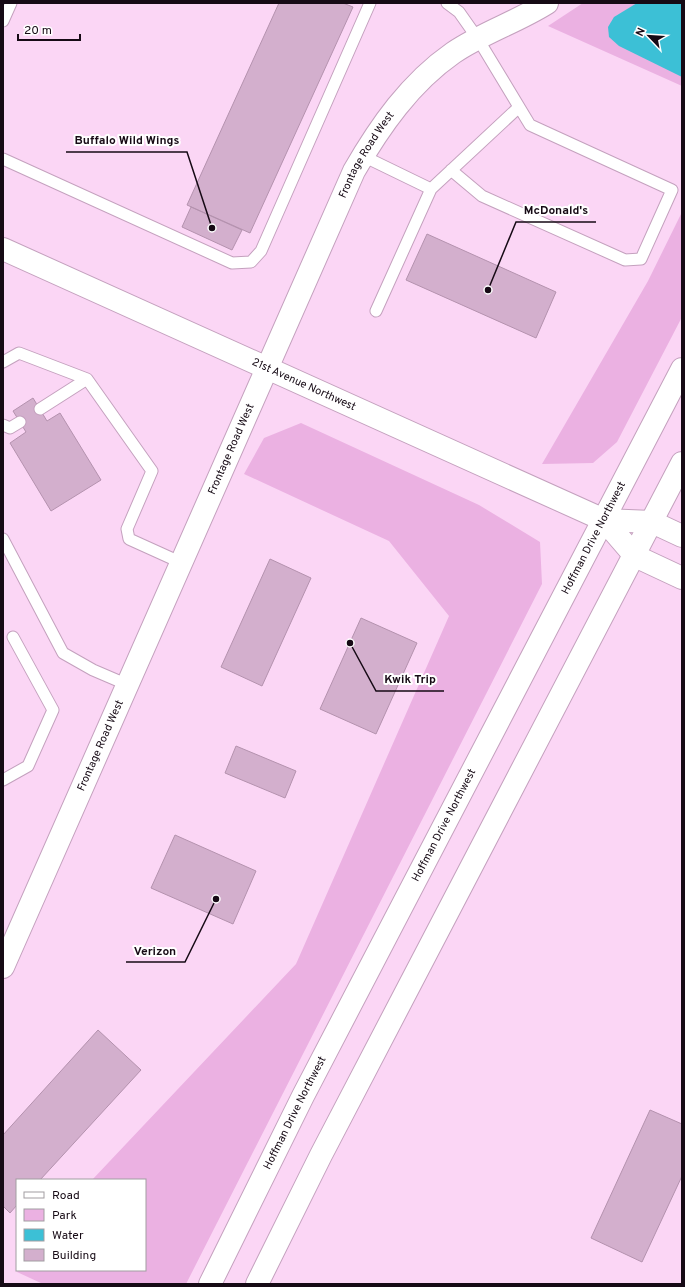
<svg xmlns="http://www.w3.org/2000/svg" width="685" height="1287" font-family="Overpass,sans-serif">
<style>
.green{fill:#ebb1e2}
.water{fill:#3cc0d6}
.building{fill:#d3afcd;stroke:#b492ae}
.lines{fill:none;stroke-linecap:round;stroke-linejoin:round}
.service-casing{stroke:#c4a1be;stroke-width:13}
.tertiary-casing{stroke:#c4a1be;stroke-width:24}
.secondary-casing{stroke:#c4a1be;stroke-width:24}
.service{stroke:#fff;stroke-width:11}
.tertiary{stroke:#fff;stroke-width:22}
.secondary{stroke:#fff;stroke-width:22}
.labels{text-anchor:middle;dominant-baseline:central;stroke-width:4;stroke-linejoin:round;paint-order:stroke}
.street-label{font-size:11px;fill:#160a15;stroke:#fff}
.leader{fill:none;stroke:#160a15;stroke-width:1.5}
.callout-dot{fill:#160a15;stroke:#fff;stroke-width:1.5}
.callout-label{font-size:12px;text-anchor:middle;font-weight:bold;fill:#160a15;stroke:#fff;stroke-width:4;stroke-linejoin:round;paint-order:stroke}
</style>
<rect width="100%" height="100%" fill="#fbd6f5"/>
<!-- green -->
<path class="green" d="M 583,3 L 682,3 L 682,86 L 548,26 Z
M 682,212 L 682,317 L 617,442 L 593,463 L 542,464 L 648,281 Z
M 301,423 L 479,505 L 540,542 L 542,584 L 186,1284 L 43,1284 L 17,1272 L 18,1270 L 145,1270 L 145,1180 L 92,1180 L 296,964 L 449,616 L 389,541 L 244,474 L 264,438 Z"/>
<!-- water -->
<path class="water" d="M 637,3 L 682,3 L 682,77 L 619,46 L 609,37 L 608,27 L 614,17 Z"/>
<!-- building -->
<path class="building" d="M 279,3 L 343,3 L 353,7 L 250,233 L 187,205 Z
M 191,207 L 242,230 L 232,250 L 182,227 Z
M 427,234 L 556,292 L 536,338 L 406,280 Z
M 33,398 L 47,421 L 60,413 L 101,480 L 51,511 L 10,443 L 26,432 L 13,411 Z
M 270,559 L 311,578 L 262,686 L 221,667 Z
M 361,618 L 417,643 L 376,734 L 320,709 Z
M 236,746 L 296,771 L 285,798 L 225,773 Z
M 175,835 L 256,871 L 233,924 L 151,888 Z
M 98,1030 L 141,1070 L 40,1180 L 17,1180 L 17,1205 L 10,1213 L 3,1206 L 3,1135 Z
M 650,1110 L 682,1124 L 682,1176 L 642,1262 L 591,1238 Z"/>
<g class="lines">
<!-- service casing -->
<g class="service-casing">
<path id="service" d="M 447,3 L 459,12 L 478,39 L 530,125 L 672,190 L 641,259 L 625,260 L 482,196 L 451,170
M 3,21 L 11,3
M 363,156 L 431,189 L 376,311
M 3,159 L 232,263 L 251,262 L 261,251 L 370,3
M 431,189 L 519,107
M 3,362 L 19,353 L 87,379 L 152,471 L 127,529 L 129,539 L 182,563
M 40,409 L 87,379
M 3,425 L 10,428 L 20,422
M 3,539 L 63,653 L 93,670 L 128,685
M 3,780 L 28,766 L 53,710 L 13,637"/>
</g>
<!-- tertiary casing -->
<g class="tertiary-casing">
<g id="tertiary">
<path id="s1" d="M 3,249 L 604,520 L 652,522 L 682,536"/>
<path d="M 604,520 L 635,556 L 682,578"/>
<path id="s2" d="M 3,967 L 354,171 C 380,126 410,83 453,53 C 482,33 517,22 547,3"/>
</g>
</g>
<!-- secondary casing -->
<g class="secondary-casing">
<g id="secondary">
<path id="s3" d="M 210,1284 L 303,1096 L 682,369"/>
<path d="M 257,1284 L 321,1155 L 682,463"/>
</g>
</g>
<!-- service -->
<use href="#service" class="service"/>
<!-- tertiary -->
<use href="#tertiary" class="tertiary"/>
<!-- secondary -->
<use href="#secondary" class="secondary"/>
</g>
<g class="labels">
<!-- street labels -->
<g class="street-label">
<text stroke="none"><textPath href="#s2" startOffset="890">Frontage Road West</textPath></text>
<text stroke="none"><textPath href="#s1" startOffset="330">21st Avenue Northwest</textPath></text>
<text stroke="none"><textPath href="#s2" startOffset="566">Frontage Road West</textPath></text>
<text stroke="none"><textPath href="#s3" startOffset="839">Hoffman Drive Northwest</textPath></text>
<text stroke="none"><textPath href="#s2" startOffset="242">Frontage Road West</textPath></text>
<text stroke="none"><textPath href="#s3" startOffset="515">Hoffman Drive Northwest</textPath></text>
<text stroke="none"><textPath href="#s3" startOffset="191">Hoffman Drive Northwest</textPath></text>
</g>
</g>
<!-- callouts -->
<path class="leader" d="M212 228L187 152H66M488 290L516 222H596M350 643L376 691H444M216 899L185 962H126"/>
<g class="callout-dot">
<circle cx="212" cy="228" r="4"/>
<circle cx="488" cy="290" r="4"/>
<circle cx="350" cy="643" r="4"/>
<circle cx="216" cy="899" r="4"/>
</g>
<g class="callout-label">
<text x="127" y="144">Buffalo Wild Wings</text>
<text x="556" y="214">McDonald's</text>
<text x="410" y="683">Kwik Trip</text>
<text x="155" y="955">Verizon</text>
</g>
<!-- border -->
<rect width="685" height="1287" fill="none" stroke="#160a15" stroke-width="8"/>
<!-- legend -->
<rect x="16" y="1179" width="130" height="92" fill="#ffffff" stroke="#a29da1"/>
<rect x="24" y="1192" width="20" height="6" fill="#ffffff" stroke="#a29da1"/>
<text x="52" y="1199" font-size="12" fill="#160a15">Road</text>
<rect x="24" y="1209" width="20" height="12" fill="#ebb1e2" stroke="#a29da1"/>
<text x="52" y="1219" font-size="12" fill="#160a15">Park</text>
<rect x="24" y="1229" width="20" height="12" fill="#3cc0d6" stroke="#a29da1"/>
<text x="52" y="1239" font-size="12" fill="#160a15">Water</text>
<rect x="24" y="1249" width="20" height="12" fill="#d3afcd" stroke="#a29da1"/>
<text x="52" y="1259" font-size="12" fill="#160a15">Building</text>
<!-- north arrow -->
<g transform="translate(649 36) rotate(295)" stroke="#ffffff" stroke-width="3" paint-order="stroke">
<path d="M0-3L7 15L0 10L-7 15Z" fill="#160a15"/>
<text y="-6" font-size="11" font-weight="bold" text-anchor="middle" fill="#160a15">N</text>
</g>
<!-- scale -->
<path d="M18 34v6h62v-6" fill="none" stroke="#160a15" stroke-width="2"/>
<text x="24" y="34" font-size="12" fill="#160a15" stroke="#ffffff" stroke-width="3" paint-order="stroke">20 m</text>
</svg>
